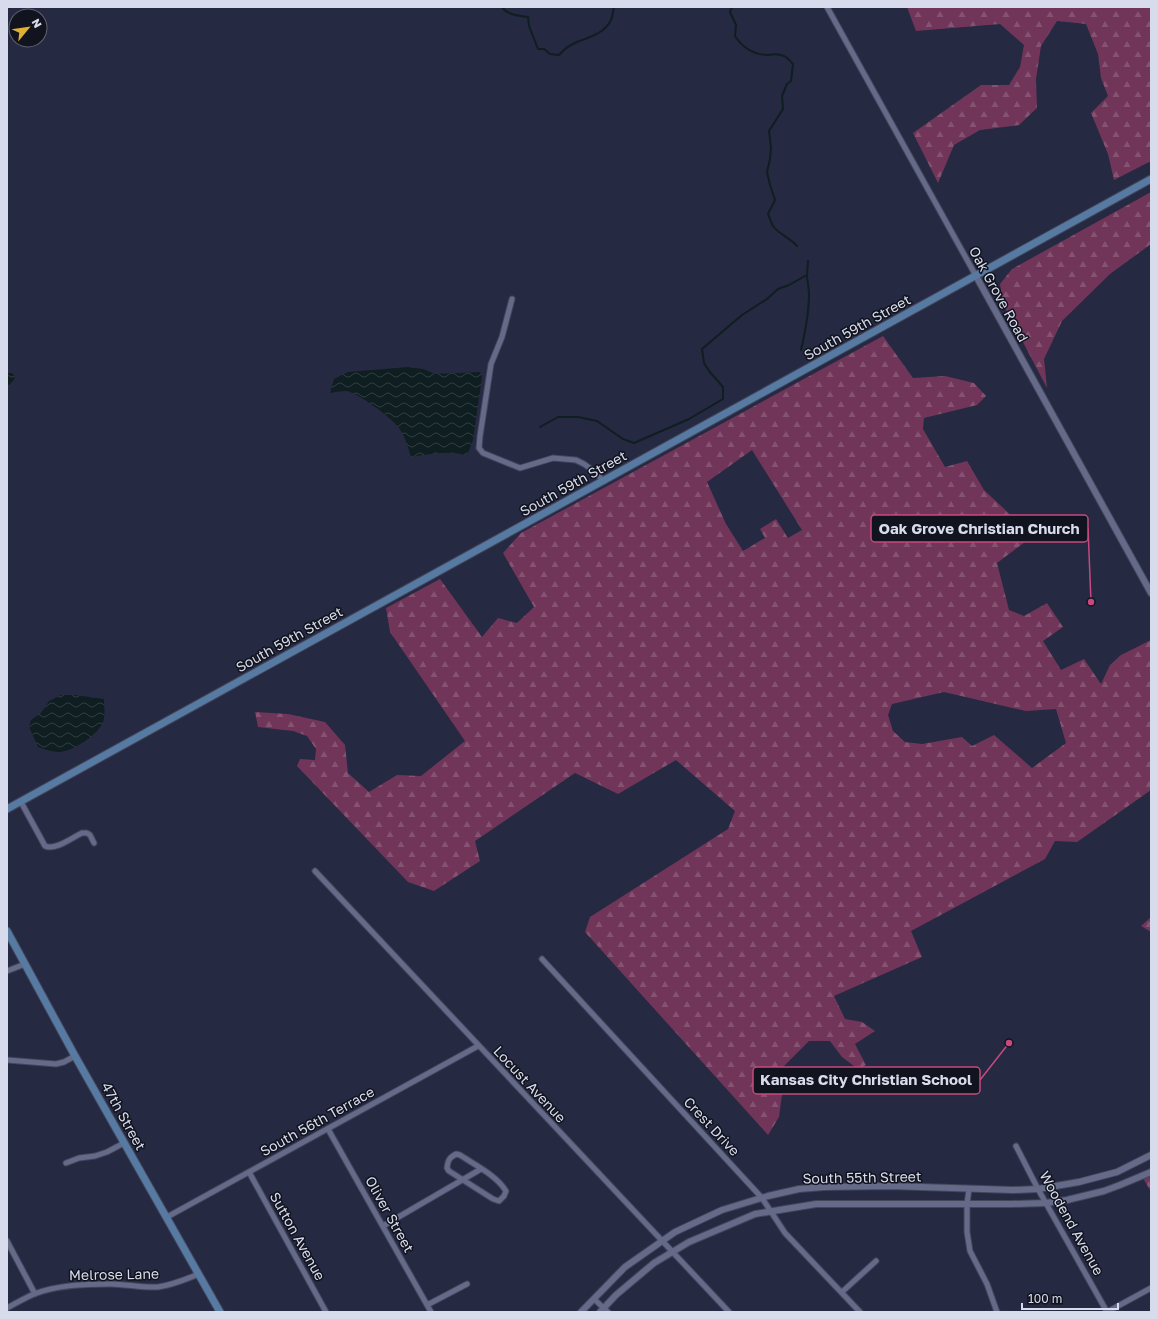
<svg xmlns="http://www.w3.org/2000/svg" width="1158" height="1319" font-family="'Golos Text',sans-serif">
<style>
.forest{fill:url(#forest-firs);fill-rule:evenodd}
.water{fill:url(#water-waves)}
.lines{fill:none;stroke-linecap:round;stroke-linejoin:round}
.stream{stroke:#0f1e20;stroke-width:2}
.minor-casing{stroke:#42465b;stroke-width:7}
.tertiary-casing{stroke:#42465b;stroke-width:8}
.secondary-casing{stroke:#42465b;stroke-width:9}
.minor{stroke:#646a87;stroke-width:5}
.tertiary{stroke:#646a87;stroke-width:6}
.secondary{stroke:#577aa2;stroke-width:7}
.labels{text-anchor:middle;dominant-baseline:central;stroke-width:3;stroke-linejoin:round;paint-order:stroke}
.street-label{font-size:14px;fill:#d7dbeb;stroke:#11131e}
.leader{fill:none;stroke:#c7497f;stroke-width:1.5}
.callout-dot{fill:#c7497f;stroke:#11131e;stroke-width:1.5}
.callout{fill:#11131e;stroke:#c7497f;stroke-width:1.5}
.callout-label{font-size:15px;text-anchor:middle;font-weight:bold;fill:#d7dbeb}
</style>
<defs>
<pattern id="forest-firs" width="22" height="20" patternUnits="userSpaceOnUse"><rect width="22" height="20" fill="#72355a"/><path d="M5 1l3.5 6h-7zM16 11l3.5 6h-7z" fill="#855272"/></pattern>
<pattern id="water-waves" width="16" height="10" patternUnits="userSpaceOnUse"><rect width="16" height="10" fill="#0f1e20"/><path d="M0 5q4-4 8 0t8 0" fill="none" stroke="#313e41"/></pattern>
</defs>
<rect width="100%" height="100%" fill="#252942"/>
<!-- forest -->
<path class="forest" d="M 907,7 L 1151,7 L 1151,161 L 1114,180 L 1108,154 L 1091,113 L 1108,96 L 1101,78 L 1098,54 L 1086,24 L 1057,21 L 1041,46 L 1036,79 L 1037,108 L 1019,125 L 980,130 L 954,145 L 938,183 L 913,133 L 981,85 L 1009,85 L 1020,67 L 1024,45 L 1000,24 L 916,31 Z
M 1151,192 L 1151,244 L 1110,274 L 1062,321 L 1044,359 L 1047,388 L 1003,304 L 1000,284 L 1012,269 Z
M 883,336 L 913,378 L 945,376 L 974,383 L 986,396 L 977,405 L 924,418 L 923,429 L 945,467 L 967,461 L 984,490 L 1033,536 L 997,563 L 1009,610 L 1024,616 L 1047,603 L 1063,627 L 1043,641 L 1061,670 L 1084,659 L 1101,684 L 1110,665 L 1121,655 L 1151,640 L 1151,790 L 1077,842 L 1055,841 L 1045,859 L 911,931 L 922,957 L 834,996 L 845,1019 L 862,1022 L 875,1031 L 855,1044 L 866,1065 L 858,1069 L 842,1057 L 830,1041 L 809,1041 L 784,1066 L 783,1087 L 779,1117 L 768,1135 L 585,932 L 590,917 L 728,829 L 735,811 L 676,760 L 618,794 L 575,773 L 475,841 L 480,861 L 434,891 L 408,882 L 297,766 L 300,759 L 315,760 L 316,749 L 307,736 L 293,731 L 258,727 L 255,712 L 288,714 L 325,722 L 345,745 L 348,773 L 369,792 L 397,775 L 421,776 L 465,741 L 390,632 L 386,608 L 440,579 L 482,637 L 498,618 L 517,623 L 534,607 L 503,553 L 521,533 ZM 752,450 L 802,530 L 788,538 L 776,519 L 760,529 L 765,538 L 743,551 L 726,524 L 707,482 ZM 944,692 L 1026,711 L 1056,709 L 1066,743 L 1032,768 L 994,735 L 972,746 L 962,737 L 922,744 L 905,742 L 893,731 L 888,715 L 892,704 Z
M 1151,917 L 1151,932 L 1141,926 Z
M 1151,1175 L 1151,1192 L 1143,1178 Z"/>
<!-- water -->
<path class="water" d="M 408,367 L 423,369 L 435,374 L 480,372 L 482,377 L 473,440 L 469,451 L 465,455 C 447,450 429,454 411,457 C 408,447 405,436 399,428 C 392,418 357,392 346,391 C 341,391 335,392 330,393 L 334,379 L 348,372 Z
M 7,373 L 12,373 L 15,377 L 14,380 L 7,387 Z
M 61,695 L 75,695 L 104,699 C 104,707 106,717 102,724 C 97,735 72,752 59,752 C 52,752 44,749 38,747 L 29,727 L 31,720 L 41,713 L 49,701 Z"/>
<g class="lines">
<!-- stream -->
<path class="stream" d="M 502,7 C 507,15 520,16 528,17 L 529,26 L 538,49 L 544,49 L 550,54 L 559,55 C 564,49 570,45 577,42 C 590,37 605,33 611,20 C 613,16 613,11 614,7
M 732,7 L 730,12 L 736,25 L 735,36 C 743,48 753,55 768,55 C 773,54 778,53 784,56 C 787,57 790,61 793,64 L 791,81 L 787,84 L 782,96 L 783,109 L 769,131 L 771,147 L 770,159 L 767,172 L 770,185 L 775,200 L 768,214 C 770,218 771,223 773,226 C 780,235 790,238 797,246
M 801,350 C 805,333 809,311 809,294 C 809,287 807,281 807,275
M 540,427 L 558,417 L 578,417 L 597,421 L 623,439 L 634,443 L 689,419 L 723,399 L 723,387 L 709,371 L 704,363 L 702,349 L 742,315 L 767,299 L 778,289 L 789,285 L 807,275 L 808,261"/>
<!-- minor casing -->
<g class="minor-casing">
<path id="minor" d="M 827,7 L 976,276
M 512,299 L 502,337 L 491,364 L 480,436 L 479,448 L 483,453 L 520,468 L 553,458 L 576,460 L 584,464 L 591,469 L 604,481
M 21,802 L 45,846 C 55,851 73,837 82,833 L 87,833 L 90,835 L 94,843
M 315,871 L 729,1312
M 542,959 L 762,1198 L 785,1233 L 860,1312
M 7,971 L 25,964
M 7,1060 L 56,1064 L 64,1062 L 75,1056
M 328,1129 L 431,1312
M 1016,1146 L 1038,1189 L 1107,1312
M 456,1154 L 460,1155 C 475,1165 496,1175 506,1191 L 504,1196 L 499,1201 L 493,1199 L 449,1171 L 447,1168 C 448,1160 449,1158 456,1154 Z
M 66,1163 L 79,1158 L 95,1156 L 107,1152 L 124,1143
M 249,1172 L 326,1312
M 969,1189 L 967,1204 L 967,1232 L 970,1251 L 987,1284 L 997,1312
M 167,1217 L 478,1046
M 383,1226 L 481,1169
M 7,1241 L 35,1294
M 842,1292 L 876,1261
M 594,1299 L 608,1312
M 427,1305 L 467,1284
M 7,1308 C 16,1303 25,1298 34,1294 C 57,1285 85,1284 110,1284 C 126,1284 142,1288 158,1287 C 173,1285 186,1279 199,1274
M 1107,1312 L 1151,1288"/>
</g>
<!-- tertiary casing -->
<g class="tertiary-casing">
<path id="tertiary" d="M 976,276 L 1151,593
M 581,1312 L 625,1267 L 675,1232 L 722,1210 L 768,1196 L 799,1189 L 824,1187 L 890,1186 L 1013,1190 L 1038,1189 L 1079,1182 L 1117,1172 L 1151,1155
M 600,1312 L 616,1295 L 654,1263 L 689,1242 L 755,1214 L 816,1204 L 1012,1204 L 1046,1203 L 1067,1200 L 1104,1191 L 1120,1185 L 1151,1172"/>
</g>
<!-- secondary casing -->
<g class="secondary-casing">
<path id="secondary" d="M 7,809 L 1151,179
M 7,931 L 75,1056 L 220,1312"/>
</g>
<!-- minor -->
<use href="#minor" class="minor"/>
<!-- tertiary -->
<use href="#tertiary" class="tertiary"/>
<!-- secondary -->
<use href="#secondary" class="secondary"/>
</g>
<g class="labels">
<!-- street labels -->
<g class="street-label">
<text transform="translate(999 294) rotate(61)">Oak Grove Road</text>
<text transform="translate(857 327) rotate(-29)">South 59th Street</text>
<text transform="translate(573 483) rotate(-29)">South 59th Street</text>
<text transform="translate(289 639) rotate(-29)">South 59th Street</text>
<text transform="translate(530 1084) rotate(47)">Locust Avenue</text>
<text transform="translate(124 1116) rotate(61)">47th Street</text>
<text transform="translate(317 1121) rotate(-29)">South 56th Terrace</text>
<text transform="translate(712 1126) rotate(47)">Crest Drive</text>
<text transform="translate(862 1177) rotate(-1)">South 55th Street</text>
<text transform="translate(390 1214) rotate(61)">Oliver Street</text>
<text transform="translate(1072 1223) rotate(61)">Woodend Avenue</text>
<text transform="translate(298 1236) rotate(61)">Sutton Avenue</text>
<text transform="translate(114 1274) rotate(-1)">Melrose Lane</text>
</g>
</g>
<!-- callouts -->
<path class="leader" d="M1091 602L1088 528M1009 1043L980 1080"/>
<g class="callout-dot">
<circle cx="1091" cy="602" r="4"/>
<circle cx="1009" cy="1043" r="4"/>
</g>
<g class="callout">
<rect x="871" y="515" width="217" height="27" rx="4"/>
<rect x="753" y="1067" width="227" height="27" rx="4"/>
</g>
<g class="callout-label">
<text x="979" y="534">Oak Grove Christian Church</text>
<text x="866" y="1085">Kansas City Christian School</text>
</g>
<!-- border -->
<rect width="1158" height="1319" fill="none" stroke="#d7dbeb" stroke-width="16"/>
<!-- north arrow -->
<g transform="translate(28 28) rotate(61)"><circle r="19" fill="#11131e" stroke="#606370"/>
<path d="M0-3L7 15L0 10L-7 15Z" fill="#deb133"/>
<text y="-6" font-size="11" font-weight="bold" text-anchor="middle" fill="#d7dbeb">N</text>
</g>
<!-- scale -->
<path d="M1022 1303v6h96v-6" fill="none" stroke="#d7dbeb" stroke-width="2"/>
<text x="1028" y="1303" font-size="12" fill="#d7dbeb" stroke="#11131e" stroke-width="3" paint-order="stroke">100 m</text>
</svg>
